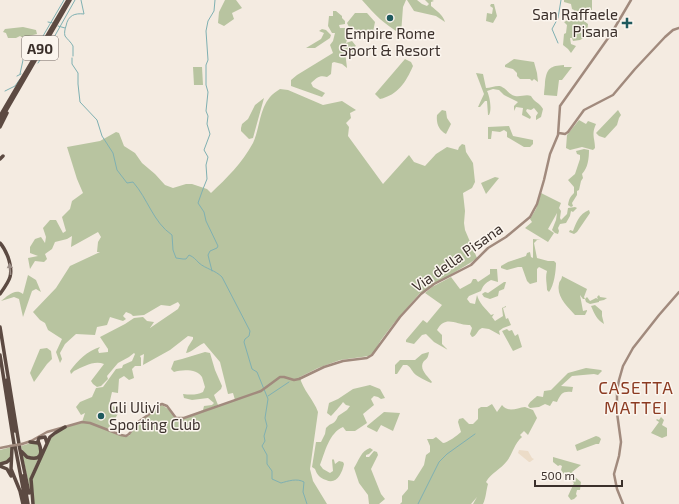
<svg xmlns="http://www.w3.org/2000/svg" width="679" height="504" font-family="'Exo 2',sans-serif">
<style>
.green{fill:#b8c4a0;fill-rule:evenodd}
.plaza{fill:#ecdcc8}
.lines{fill:none;stroke-linecap:round;stroke-linejoin:round}
.stream{stroke:#7fb0b2;stroke-width:1}
.secondary{stroke:#a18a7d;stroke-width:2.5}
.motorway{stroke:#5c4a42;stroke-width:3.5}
.secondary-bridge{stroke:#a18a7d;stroke-width:2.5}
.oneway{fill:#9c8e87}
.poi-dot{fill:#1f5a5e;stroke:#fbf5ee;stroke-width:1.5}
.labels{text-anchor:middle;dominant-baseline:central;stroke-width:3;stroke-linejoin:round;paint-order:stroke}
.shield{fill:#fbf5ee;stroke:#756b66;stroke-width:1}
.shield-label{font-size:14px;font-weight:bold;fill:#3b302b}
.poi-label{font-size:15px;fill:#3b302b;stroke:#fbf5ee;text-anchor:end}
.street-label{font-size:15px;fill:#3b302b;stroke:#fbf5ee}
.quarter-label{font-size:17px;letter-spacing:1px;fill:#8c3b22;stroke:#fbf5ee}
</style>
<rect width="100%" height="100%" fill="#f4ebe1"/>
<!-- green -->
<path class="green" d="M 225,0 L 236,0 L 242,8 L 232,13 L 234,19 L 224,26 L 218,23 L 219,12 Z
M 362,0 L 406,0 L 403,7 L 401,34 C 384,24 375,15 362,0 Z
M 407,0 L 417,0 L 422,4 L 427,6 L 429,4 L 425,0 L 432,0 L 434,1 L 431,2 L 431,6 C 437,11 443,15 445,22 L 436,16 L 414,11 Z
M 564,0 L 592,0 L 592,10 L 585,9 L 579,13 L 584,21 L 588,24 L 587,36 L 580,40 L 573,41 L 572,38 L 570,38 L 571,44 L 576,46 L 571,53 L 568,49 L 563,45 L 564,34 L 566,33 L 567,25 L 564,22 L 572,18 L 574,10 L 572,9 L 571,4 L 564,2 Z
M 491,4 L 494,4 L 497,16 L 493,23 L 486,21 L 487,13 L 492,14 L 493,8 L 490,6 Z
M 333,11 L 336,11 L 342,16 L 342,18 L 345,21 L 345,24 L 339,25 L 340,28 L 347,28 L 347,31 L 352,32 L 349,33 L 346,43 L 352,41 L 356,46 L 354,47 L 353,53 L 349,49 L 345,51 L 347,68 L 342,64 L 334,62 L 332,63 L 331,74 L 327,77 C 319,75 317,78 311,83 L 313,87 L 325,93 L 322,97 L 291,86 L 291,80 L 297,75 L 333,53 L 330,45 L 333,41 L 335,33 L 332,33 L 328,26 L 329,16 L 333,16 Z
M 355,13 L 367,13 L 375,22 L 373,32 L 363,34 L 349,27 L 347,23 Z
M 23,27 L 36,30 L 37,34 L 29,36 L 27,41 L 20,36 L 16,38 L 8,38 L 6,33 L 3,32 L 5,29 Z
M 322,29 L 326,30 L 331,35 L 330,38 L 315,48 L 306,48 L 321,39 L 324,33 L 319,31 Z
M 405,59 L 411,62 L 413,66 C 406,82 398,95 380,99 L 375,94 Z
M 514,59 L 534,62 L 537,73 L 538,82 L 534,79 L 532,81 L 530,79 L 520,79 L 517,76 L 517,73 L 513,69 L 505,67 L 505,65 Z
M 564,65 L 564,67 L 572,67 L 562,80 L 559,80 L 557,96 L 544,95 C 544,91 545,86 545,82 C 547,68 550,66 564,65 Z
M 193,67 L 202,67 L 203,85 L 194,85 Z
M 476,73 L 483,74 L 486,88 C 491,88 499,84 502,87 C 508,90 508,94 515,96 C 521,97 526,94 531,96 C 534,102 540,103 543,109 L 541,117 L 536,120 L 536,116 L 538,113 L 534,108 L 531,110 L 527,109 L 526,111 L 531,117 L 530,119 L 522,115 L 523,108 L 516,107 L 514,111 L 514,106 L 518,102 L 504,95 L 499,90 L 493,89 L 487,91 C 490,97 492,110 489,115 L 488,115 L 487,101 L 485,101 L 480,107 L 478,107 L 484,94 Z
M 280,89 L 288,90 L 323,105 L 342,101 L 356,110 L 350,113 L 351,118 L 346,123 L 349,127 L 348,136 L 383,184 L 409,155 L 414,162 L 425,166 L 436,154 L 447,147 L 458,150 L 459,147 L 462,144 L 465,145 L 466,152 L 473,163 L 475,182 L 472,188 L 463,193 L 465,211 L 464,223 L 465,230 L 477,258 L 470,263 L 420,293 L 394,323 L 381,340 L 374,352 L 369,356 L 340,360 L 318,368 L 300,377 C 302,389 314,400 318,412 L 310,469 L 313,481 L 327,504 L 34,504 L 32,476 L 51,438 L 64,428 L 82,422 L 85,413 L 81,415 L 76,407 L 80,402 L 92,397 L 96,388 L 103,387 L 116,369 L 122,368 L 123,365 L 132,361 L 135,354 L 134,353 L 129,357 L 118,363 L 107,376 L 108,379 L 101,386 L 97,387 L 93,384 L 91,381 L 104,364 C 94,360 83,367 74,371 L 71,374 L 70,371 C 78,360 87,351 100,347 L 98,350 L 99,353 L 108,352 L 108,349 L 100,337 L 125,324 L 134,318 L 143,317 L 147,321 L 154,322 L 150,328 L 178,309 L 180,305 L 178,302 L 170,306 L 161,305 L 144,315 L 133,316 L 131,314 L 126,312 L 123,316 L 126,319 L 123,321 L 110,317 L 107,325 L 97,327 L 95,335 L 76,334 L 65,344 L 60,353 L 62,359 L 60,363 L 56,352 L 62,339 L 48,330 L 45,323 L 40,320 L 33,312 L 56,288 L 70,266 L 100,252 L 97,252 L 98,242 L 101,237 L 98,232 L 71,247 L 72,236 L 67,239 L 55,242 L 52,249 L 45,254 L 47,259 L 44,262 L 35,261 L 30,269 L 28,258 L 38,256 L 30,253 L 30,247 L 35,239 L 41,237 L 45,243 L 46,237 L 43,228 L 50,220 L 56,220 L 63,233 L 66,231 L 62,217 L 70,209 L 72,201 L 83,193 L 77,179 L 67,147 L 100,141 L 116,132 L 119,133 L 124,146 L 135,153 L 142,163 L 155,174 L 165,185 L 173,188 L 186,184 L 192,184 L 207,189 L 211,193 C 227,178 242,163 253,143 C 260,128 259,110 270,97 C 272,94 276,92 280,89 ZM 188,336 L 193,337 L 193,339 L 188,347 L 186,353 C 192,352 197,346 204,343 L 220,362 L 228,394 L 233,393 L 235,400 L 181,420 L 177,419 L 168,409 L 162,405 L 156,407 L 151,413 L 138,422 L 129,436 L 120,435 L 106,430 L 111,425 L 121,409 L 109,405 L 112,392 L 118,393 L 119,379 L 124,376 L 129,380 L 134,378 L 132,369 L 135,366 L 141,366 L 141,358 L 140,356 L 144,354 L 143,365 L 170,350 Z
M 264,98 L 253,138 L 249,139 L 241,131 L 241,128 L 242,124 L 248,119 L 255,105 Z
M 442,110 L 446,111 L 447,118 L 451,124 L 446,134 C 439,130 436,124 437,115 Z
M 618,110 L 621,115 L 619,118 L 617,125 L 605,138 L 599,136 L 596,133 Z
M 579,120 L 586,124 L 588,121 L 596,124 C 591,135 595,138 595,148 L 593,150 L 582,147 L 570,150 L 566,148 L 567,135 Z
M 509,126 L 513,136 L 533,140 L 533,144 L 530,147 L 524,147 L 507,137 L 507,132 L 504,130 L 500,132 L 492,131 L 491,139 L 488,139 L 488,127 Z
M 584,149 L 589,150 C 589,158 588,168 582,174 L 583,178 L 581,181 L 579,190 L 577,191 L 577,195 L 572,203 L 573,206 L 571,207 L 568,205 C 569,199 570,197 574,193 L 574,187 L 568,180 L 575,174 L 580,159 L 580,155 L 577,154 L 576,151 Z
M 495,177 L 499,178 L 486,194 L 481,183 Z
M 541,193 L 561,203 L 559,208 L 561,211 L 560,218 L 561,220 L 567,214 L 568,208 L 575,207 L 577,208 L 573,212 L 571,211 L 570,216 L 566,223 L 560,224 L 558,228 L 559,231 L 558,234 L 555,233 L 552,230 L 556,220 L 557,213 L 548,229 L 554,233 L 548,242 L 525,228 L 532,222 L 530,219 L 536,209 Z
M 589,210 L 590,213 L 577,232 L 574,234 L 569,232 L 570,230 L 573,231 C 576,223 579,214 589,210 Z
M 533,239 L 541,240 L 537,240 L 534,243 L 537,258 L 548,261 L 554,261 L 556,263 C 556,271 554,286 549,292 L 547,290 C 547,283 545,278 547,271 L 539,267 L 537,269 L 537,282 L 530,284 L 527,281 L 522,267 L 518,267 L 507,270 L 501,268 L 501,266 L 508,262 L 526,256 L 527,253 L 530,252 L 531,257 L 533,258 Z
M 490,269 L 497,269 L 498,282 L 491,280 C 485,283 483,286 481,291 L 469,296 L 467,299 L 470,303 L 475,304 L 477,295 C 479,303 485,308 491,315 L 494,314 L 492,317 L 495,321 L 503,316 L 502,308 L 506,306 L 506,307 L 503,308 L 506,319 L 508,318 L 511,325 L 503,328 L 499,331 L 500,335 L 489,329 L 482,328 C 477,330 477,336 472,337 L 470,334 L 472,328 L 470,325 C 457,326 446,314 437,330 L 442,335 L 442,344 L 448,350 L 434,342 L 426,334 L 422,335 L 414,344 L 406,342 L 406,340 L 423,320 L 427,323 L 442,305 L 425,293 L 432,287 L 451,277 L 460,289 L 471,283 L 473,279 L 476,279 L 478,282 L 490,274 Z
M 28,275 L 36,280 L 41,292 L 36,289 L 32,291 L 23,317 L 19,299 L 14,297 L 1,301 C 8,296 15,288 23,294 Z
M 562,276 L 587,289 L 584,297 L 585,299 L 587,297 L 590,301 L 596,298 L 598,299 L 597,297 L 599,295 L 600,297 L 607,298 L 604,300 L 599,301 L 599,302 L 590,304 L 586,302 L 585,299 L 583,299 L 580,295 L 583,311 L 587,310 L 587,311 L 585,315 L 575,315 C 568,307 556,297 559,284 C 559,281 562,280 562,276 Z
M 504,282 L 506,282 L 504,289 L 499,291 L 498,296 L 490,299 L 484,297 L 482,294 L 485,292 L 488,293 Z
M 595,305 L 602,311 L 602,316 L 604,324 C 597,320 594,313 591,306 Z
M 507,329 L 509,331 L 512,330 L 515,336 L 518,334 L 522,347 L 513,351 L 502,331 Z
M 47,348 L 51,351 L 52,359 L 47,364 L 34,382 L 30,373 L 40,349 Z
M 205,352 L 210,353 L 215,370 L 222,386 L 221,389 L 214,395 L 218,405 L 194,414 L 203,410 L 204,406 L 212,405 L 214,403 L 208,398 L 192,400 L 184,398 L 183,394 C 191,395 197,395 203,392 L 205,387 C 204,384 203,380 202,377 C 198,369 182,369 174,372 L 171,369 L 174,361 L 182,359 Z
M 429,352 C 428,357 428,358 424,361 C 418,369 428,376 432,382 L 431,383 C 425,380 420,378 416,375 C 412,372 411,367 407,365 L 403,365 L 397,374 L 395,374 L 395,365 L 400,360 L 415,360 L 422,354 Z
M 586,368 L 601,370 L 602,371 L 598,375 L 594,374 L 572,376 L 561,386 L 573,387 L 572,392 C 563,391 561,393 557,402 L 553,401 L 550,406 L 545,404 L 539,407 L 530,408 L 528,406 C 529,402 534,399 537,396 L 543,397 L 544,391 L 551,390 L 568,373 Z
M 370,385 L 380,389 L 385,398 L 381,399 L 378,397 L 374,396 L 371,399 L 374,405 L 363,414 L 367,423 L 355,431 L 346,431 L 343,427 C 329,433 325,452 320,465 L 323,469 L 330,473 L 333,471 L 332,460 L 333,459 L 334,460 L 335,464 L 339,461 L 343,462 L 344,464 C 342,474 336,485 326,480 C 320,478 317,475 315,469 L 312,467 L 316,442 L 321,442 L 325,434 L 326,428 C 331,422 335,425 338,416 L 347,410 L 350,406 L 346,405 L 343,402 C 341,405 333,414 331,416 L 327,413 L 329,403 L 338,399 L 353,389 Z
M 492,404 L 497,412 L 502,405 C 508,413 517,408 525,407 L 533,410 L 537,418 L 528,435 L 524,431 L 520,435 L 522,437 C 514,444 513,453 507,461 C 501,469 491,473 486,482 L 488,484 C 486,491 486,498 483,504 L 473,504 L 477,497 L 471,504 L 400,504 L 402,502 L 402,496 L 408,489 L 408,480 L 414,481 L 424,465 L 426,455 L 430,452 L 430,446 L 427,439 L 433,439 L 436,437 L 443,443 C 447,443 458,435 461,432 L 458,422 L 459,419 L 463,418 L 469,424 L 473,424 L 478,419 L 478,409 L 481,407 L 487,407 Z
M 384,412 L 400,413 L 393,431 L 381,425 L 377,432 L 367,427 L 367,426 Z
M 661,417 L 664,420 L 662,425 L 667,428 L 667,436 L 662,438 L 651,433 L 659,422 L 656,420 L 657,419 L 659,420 Z
M 596,436 L 599,437 L 601,439 L 599,444 L 596,444 L 577,451 L 575,445 Z
M 31,443 L 38,444 L 40,453 L 35,458 C 28,456 23,454 21,446 Z
M 11,447 L 12,452 L 9,460 L 0,463 L 0,450 Z
M 370,448 L 373,450 L 369,454 L 366,455 L 366,457 L 369,457 L 374,451 L 377,452 L 378,455 L 371,469 L 381,494 L 385,499 L 379,504 L 369,504 L 368,495 L 359,483 L 354,468 C 359,460 361,451 370,448 Z
M 22,453 L 26,457 L 39,457 L 30,478 L 31,494 Z
M 553,457 L 581,465 L 572,472 L 575,476 L 575,477 L 581,482 L 580,490 L 577,490 L 576,494 L 577,496 L 574,499 L 571,500 L 568,496 L 574,483 L 569,478 L 570,475 L 572,475 L 569,472 L 564,474 L 561,470 L 562,466 L 560,465 L 558,466 L 553,462 Z"/>
<!-- plaza -->
<path class="plaza" d="M 519,450 L 528,451 L 532,458 L 534,459 L 530,462 L 529,462 L 518,453 Z"/>
<g class="lines">
<!-- stream -->
<path class="stream" d="M 48,22 L 53,23
M 58,26 L 65,28
M 36,39 L 43,37
M 43,40 L 43,36 L 64,0
M 558,43 L 552,29 L 558,18 L 561,0
M 73,56 L 73,46 C 71,42 67,39 65,36 C 64,33 65,29 66,26 C 68,15 75,13 84,14 L 81,0
M 72,58 L 72,64 L 78,73 L 78,84 L 80,102 L 97,120 L 102,136 L 113,153 L 117,170 L 127,183 L 133,182 C 148,199 153,222 172,235 L 173,250 L 176,258 L 183,259 L 186,259 L 189,255 C 194,257 196,260 199,263 C 206,269 215,270 222,277 L 250,331 L 249,336 L 245,339 L 244,342 L 252,369 L 257,372 L 268,399 L 265,418 L 267,426 L 264,436 L 265,441 L 262,446 L 267,455 L 267,464 L 272,471 L 272,479 L 281,483 C 288,481 297,478 304,482 L 303,492 L 307,504
M 38,63 L 48,48 L 75,0
M 20,74 L 23,60 L 38,39
M 17,76 L 21,74
M 5,91 L 15,86 L 20,79
M 212,271 L 208,255 L 210,251 L 217,248 L 218,246 L 206,221 L 204,212 L 198,203 L 203,189 L 207,179 L 206,165 L 208,157 L 204,150 L 210,134 L 207,124 L 208,116 L 206,111 L 208,92 L 206,85 L 206,65 L 208,60 L 206,31 L 208,21 L 214,11 L 215,0
M 268,396 L 289,382
M 418,504 L 439,462 L 447,454 L 475,434"/>
<!-- secondary -->
<path class="secondary" d="M 559,133 L 565,134 L 568,132 L 584,110 L 613,95 L 635,69 L 665,37 L 673,30 L 679,28
M 22,444 L 31,441 L 47,432 L 82,422 L 90,423 L 121,435 L 126,436 L 129,434 L 138,422 L 151,413 L 155,406 L 159,405 L 162,404 L 167,406 L 176,418 L 184,418 L 261,391 L 280,377 L 284,377 L 294,380 L 299,379 L 324,367 L 343,361 L 367,358 L 372,355 L 400,317 L 421,294 L 434,284 L 471,265 L 488,248 L 506,237 L 530,217 L 537,204 L 544,180 L 550,154 L 558,135 L 560,106 L 611,34 L 631,0
M 0,448 L 10,446
M 623,504 L 617,489 L 614,474 L 619,456 L 621,442 L 617,413 L 617,391 L 619,380 L 623,366 L 633,348 L 659,315 L 679,292"/>
<!-- motorway -->
<path class="motorway" d="M 0,116 L 68,0
M 0,121 L 70,0
M 0,127 L 7,113
M 0,159 L 3,156
M 0,243 C 4,247 6,252 8,257 C 14,275 10,280 0,294
M 0,327 L 19,444
M 0,355 L 14,444
M 7,380 L 15,431
M 30,442 L 38,443
M 19,445 L 29,493
M 15,446 L 26,504
M 12,447 L 11,469 L 20,491 L 23,504
M 21,451 L 27,457 C 42,462 43,452 38,441 L 39,438 L 45,437 L 47,443
M 0,464 L 7,462 L 11,458
M 0,466 L 7,469 L 11,476
M 23,476 L 28,504
M 33,504 L 31,479 L 50,437 L 55,433 L 65,427"/>
<!-- secondary-bridge -->
<path class="secondary-bridge" d="M 10,446 L 22,444"/>
</g>
<!-- one-way arrows -->
<defs><path id="oneway-solid" d="M-6-.8H1V-3.2L6.5 0L1 3.2V.8H-6Z"/></defs>
<use class="oneway" href="#oneway-solid" transform="translate(10 269) rotate(-96)"/>
<!-- markers -->
<g class="poi-dot">
<circle cx="390" cy="18" r="4"/>
<path d="M625 17h4v4h4v4h-4v4h-4v-4h-4v-4h4z"/>
<circle cx="101" cy="416" r="4"/>
</g>
<g class="labels">
<!-- shield labels -->
<rect class="shield" x="22" y="36" width="36" height="24" rx="3"/>
<g class="shield-label">
<text x="40" y="48">A90</text>
</g>
<!-- poi labels -->
<g class="poi-label">
<text x="618" y="14">San Raffaele<tspan x="618" dy="17">Pisana</tspan></text>
<text x="390" y="33" text-anchor="middle">Empire Rome<tspan x="390" dy="17">Sport &amp; Resort</tspan></text>
<text x="109" y="407" text-anchor="start">Gli Ulivi<tspan x="109" dy="17">Sporting Club</tspan></text>
</g>
<!-- street labels -->
<g class="street-label">
<text transform="translate(457 257) rotate(-35)">Via della Pisana</text>
</g>
<!-- quarter labels -->
<g class="quarter-label">
<text x="636" y="387">CASETTA<tspan x="636" dy="20">MATTEI</tspan></text>
</g>
</g>
<!-- scale -->
<path d="M535 480v6h87v-6" fill="none" stroke="#3b302b" stroke-width="2"/>
<text x="541" y="480" font-size="12" fill="#3b302b" stroke="#fbf5ee" stroke-width="3" paint-order="stroke">500 m</text>
</svg>
